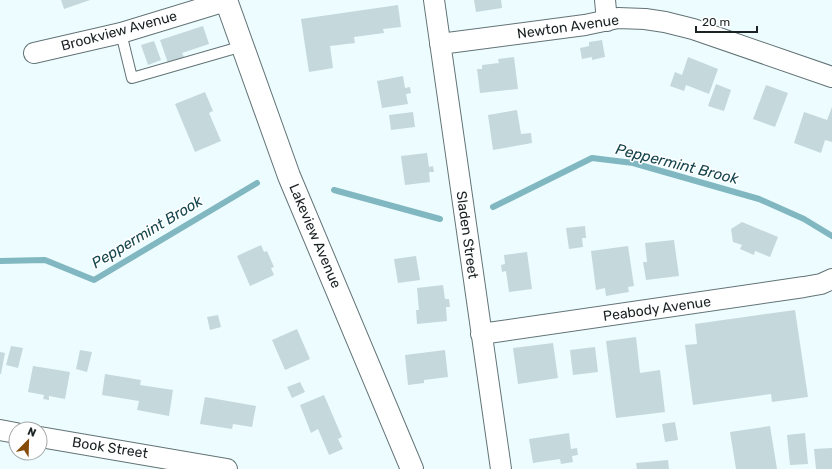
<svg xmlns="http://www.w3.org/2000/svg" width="832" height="469" font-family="Rubik,sans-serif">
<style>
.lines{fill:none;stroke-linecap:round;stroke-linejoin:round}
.stream{stroke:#81b7c0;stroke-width:6}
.building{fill:#c5d8db}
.lane-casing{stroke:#627376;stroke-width:12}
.street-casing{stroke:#627376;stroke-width:22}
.secondary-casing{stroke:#627376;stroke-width:24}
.lane{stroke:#fff;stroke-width:10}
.street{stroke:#fff;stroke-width:20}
.secondary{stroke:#fff;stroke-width:22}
.labels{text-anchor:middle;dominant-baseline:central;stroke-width:3;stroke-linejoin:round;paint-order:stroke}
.street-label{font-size:14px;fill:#1b2223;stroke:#fff}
.water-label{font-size:15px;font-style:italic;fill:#15464d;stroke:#fff}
</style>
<rect width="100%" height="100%" fill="#edfcff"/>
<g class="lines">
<!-- stream -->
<path class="stream" d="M 334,190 L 440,219
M 493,207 L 592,158 L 633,163 L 759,199 L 804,219 L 832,236
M 0,261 L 45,260 L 94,280 L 257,183"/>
</g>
<!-- building -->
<path class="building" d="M 61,0 L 90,0 L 64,9 Z
M 474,0 L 501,0 L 502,8 L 476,12 Z
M 398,5 L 401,27 L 383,29 L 384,33 L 354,37 L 355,43 L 330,46 L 333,68 L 309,72 L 301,19 Z
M 203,26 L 209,44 L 182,53 L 184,57 L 168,63 L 160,40 Z
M 602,40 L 605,57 L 592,60 L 592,57 L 582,59 L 580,48 L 589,46 L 589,42 Z
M 154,41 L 161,60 L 148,65 L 141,45 Z
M 514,57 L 518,89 L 480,93 L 477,69 L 482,69 L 482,65 L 499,63 L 498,59 Z
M 688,57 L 718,69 L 709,94 L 686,85 L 684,91 L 670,86 L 675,72 L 682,75 Z
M 403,76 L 405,88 L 410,87 L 411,93 L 406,94 L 408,104 L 382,108 L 377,81 Z
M 716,84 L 731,90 L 724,111 L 708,106 Z
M 766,85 L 788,93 L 775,127 L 753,119 Z
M 205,92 L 213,111 L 209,113 L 221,141 L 195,152 L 175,104 Z
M 832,107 L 832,142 L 825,140 L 821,153 L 794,143 L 804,112 L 827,120 Z
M 517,110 L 521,134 L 531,133 L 532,143 L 493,150 L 488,115 Z
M 413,112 L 415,127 L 391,130 L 389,115 Z
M 427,153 L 429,167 L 433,166 L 434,172 L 429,172 L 430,182 L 405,185 L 401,156 Z
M 742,222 L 778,237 L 770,257 L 755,251 L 754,255 L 740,249 L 742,245 L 733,242 L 731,229 Z
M 585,226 L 586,238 L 582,238 L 583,247 L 569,249 L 566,228 Z
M 674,240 L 679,276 L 646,280 L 643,262 L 647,262 L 645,243 Z
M 261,245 L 264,252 L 267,251 L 274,267 L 271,268 L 274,275 L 250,286 L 237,256 Z
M 628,246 L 634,286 L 628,287 L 629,292 L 606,296 L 605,288 L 596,290 L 591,251 Z
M 527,252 L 532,289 L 509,292 L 506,271 L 502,272 L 501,265 L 505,264 L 504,255 Z
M 416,256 L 420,280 L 398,283 L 394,259 Z
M 443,285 L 445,299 L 449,299 L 450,307 L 446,307 L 447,321 L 417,324 L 416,310 L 419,310 L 417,288 Z
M 795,310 L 808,397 L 772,402 L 771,394 L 693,405 L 685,345 L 697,344 L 695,324 Z
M 218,315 L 221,327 L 210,330 L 207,317 Z
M 297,329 L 310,359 L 285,370 L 272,340 Z
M 636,337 L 640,373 L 660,370 L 665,412 L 616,418 L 606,341 Z
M 553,343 L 558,378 L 518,384 L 513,348 Z
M 11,346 L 23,348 L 18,368 L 6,365 Z
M 595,347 L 598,372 L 573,375 L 570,350 Z
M 80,350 L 92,352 L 87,372 L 76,369 Z
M 445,350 L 448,377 L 424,380 L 424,383 L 408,385 L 405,355 Z
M 0,352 L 5,353 L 1,374 L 0,374 Z
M 33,366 L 70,372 L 65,399 L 49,396 L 49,400 L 43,399 L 44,395 L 28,392 Z
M 105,374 L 141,380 L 140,385 L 173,390 L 169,416 L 137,410 L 139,401 L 102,395 Z
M 300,382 L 305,392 L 292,398 L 287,387 Z
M 324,395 L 342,437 L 338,439 L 343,449 L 329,455 L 318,429 L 311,433 L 300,405 Z
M 205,397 L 256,406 L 252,427 L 233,424 L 232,429 L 200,424 Z
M 675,422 L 678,440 L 665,442 L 662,424 Z
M 770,426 L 777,469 L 736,469 L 730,432 Z
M 569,433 L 571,449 L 577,448 L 578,455 L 572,456 L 573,462 L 561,464 L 560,459 L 533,463 L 529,439 Z
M 805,433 L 808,464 L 790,465 L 787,435 Z
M 832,448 L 832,469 L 816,469 L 814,449 Z
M 668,460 L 669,469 L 637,469 L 636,463 Z"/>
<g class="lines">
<!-- lane casing -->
<g class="lane-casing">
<path id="lane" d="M 121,33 L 132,78 L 243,46"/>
</g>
<!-- street casing -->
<g class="street-casing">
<path id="street" d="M 434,0 L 501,469
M 605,0 L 607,21
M 440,44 L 585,25 L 618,18 L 645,19 L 665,22 L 693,29 L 832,77
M 34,53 L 121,33 L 226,1
M 481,334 L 804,287 L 821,284 L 832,279
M 0,430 L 16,433
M 40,437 L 227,469"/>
</g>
<!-- secondary casing -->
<g class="secondary-casing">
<path id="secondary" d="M 226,0 L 289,176 L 412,469"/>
</g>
<!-- lane -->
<use href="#lane" class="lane"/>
<!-- street -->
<use href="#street" class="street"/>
<!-- secondary -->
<use href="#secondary" class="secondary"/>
</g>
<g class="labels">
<!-- street labels -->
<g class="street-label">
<text transform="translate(568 27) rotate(-8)">Newton Avenue</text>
<text transform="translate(119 31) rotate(-15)">Brookview Avenue</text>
<text transform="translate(467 235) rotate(82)">Sladen Street</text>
<text transform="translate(315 236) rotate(67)">Lakeview Avenue</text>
<text transform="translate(657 309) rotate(-8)">Peabody Avenue</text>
<text transform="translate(110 448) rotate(9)">Book Street</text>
</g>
<!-- water labels -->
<g class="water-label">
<text transform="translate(677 164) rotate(14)">Peppermint Brook</text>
<text transform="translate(147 232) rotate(-31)">Peppermint Brook</text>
</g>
</g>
<!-- north arrow -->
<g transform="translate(28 441) rotate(23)"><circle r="19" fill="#ffffff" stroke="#a4a7a7"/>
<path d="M0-3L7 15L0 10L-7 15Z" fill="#864a07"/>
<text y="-6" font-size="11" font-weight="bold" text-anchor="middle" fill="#1b2223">N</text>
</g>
<!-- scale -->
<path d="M696 26v6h61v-6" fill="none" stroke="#1b2223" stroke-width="2"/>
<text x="702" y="26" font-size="12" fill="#1b2223" stroke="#ffffff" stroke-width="3" paint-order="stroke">20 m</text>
</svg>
